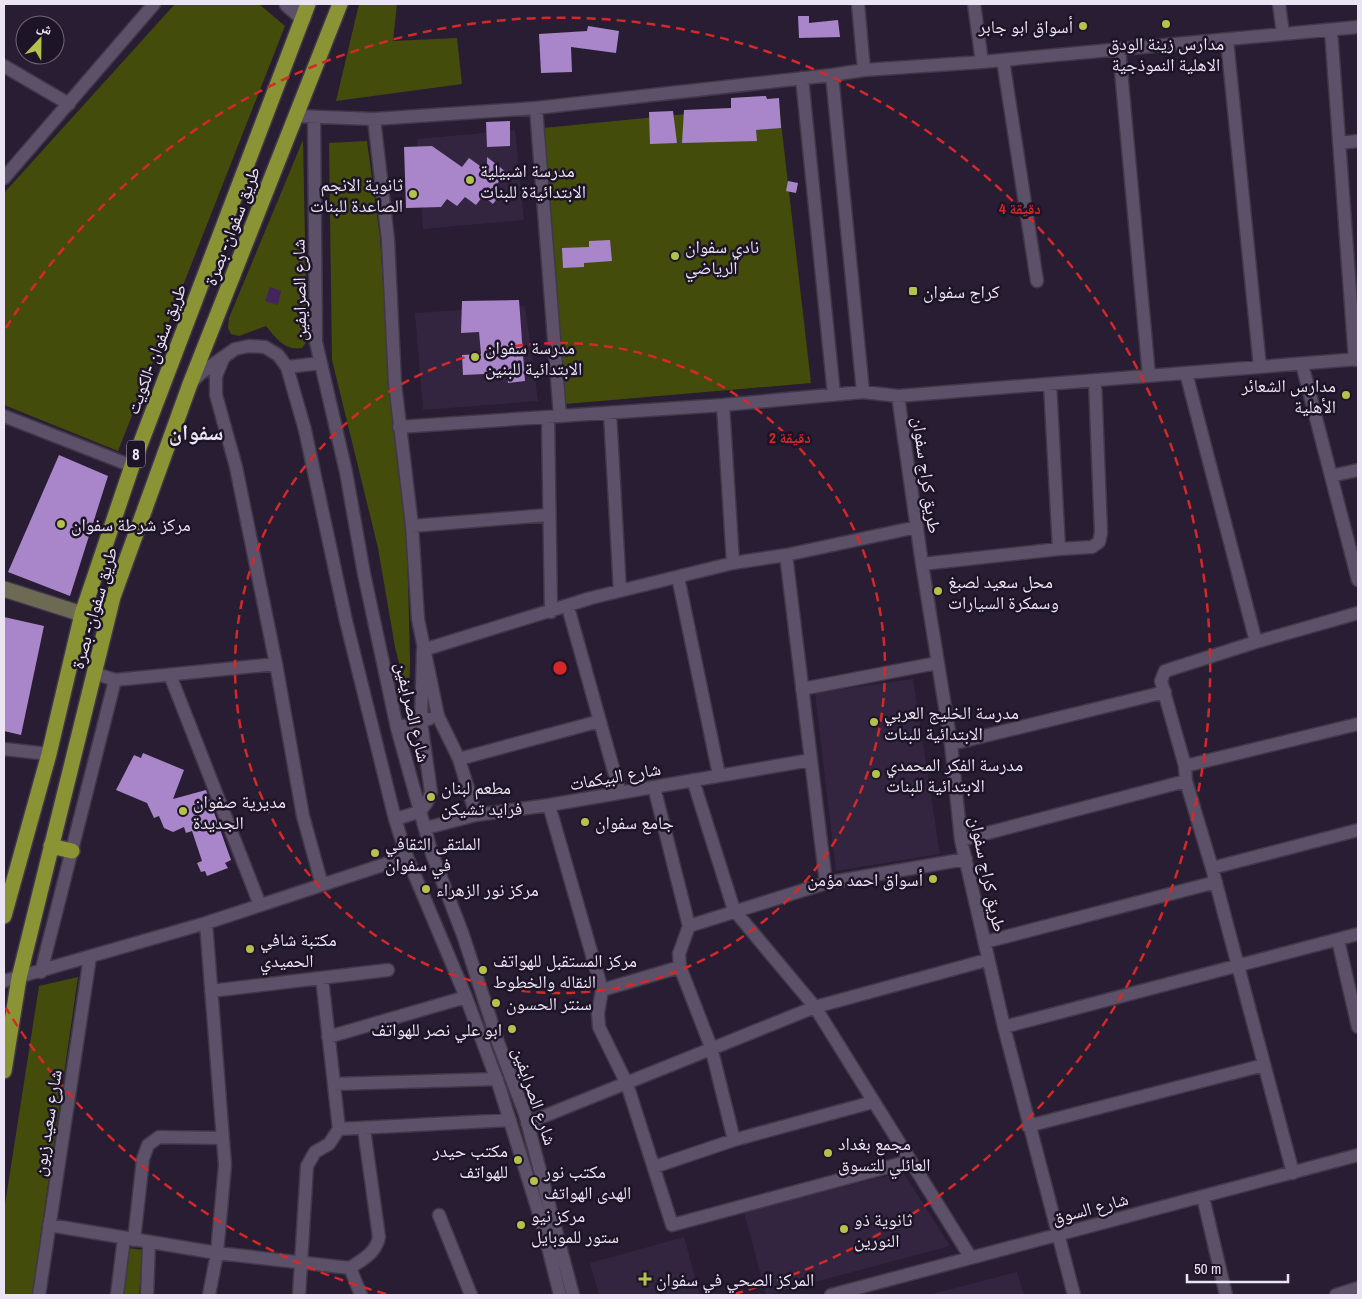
<svg xmlns="http://www.w3.org/2000/svg" width="1362" height="1299" font-family="'Archivo Narrow','Noto Naskh Arabic',sans-serif">
<style>
.built{fill:#332540}
.green{fill:#444c0b}
.water{fill:#44245e}
.building{fill:#a886c9}
.lines{fill:none;stroke-linecap:round;stroke-linejoin:round}
.minor-casing{stroke:#403849;stroke-width:15}
.tertiary-casing{stroke:#403849;stroke-width:18}
.secondary-casing{stroke:#403849;stroke-width:18}
.trunk-casing{stroke:#403849;stroke-width:18}
.minor{stroke:#5c5168;stroke-width:12}
.tertiary{stroke:#5c5168;stroke-width:15}
.secondary{stroke:#6d6a54;stroke-width:15}
.trunk{stroke:#8a9434;stroke-width:15}
.ring{fill:none;stroke:#d62828;stroke-width:2.5;stroke-dasharray:9 6}
.poi-dot{fill:#b3c24b;stroke:#1e1428;stroke-width:2}
.labels{text-anchor:middle;dominant-baseline:central;stroke-width:5;stroke-linejoin:round;paint-order:stroke}
.shield{fill:#1e1428;stroke:#aea6b6;stroke-width:1}
.shield-label{font-size:16px;font-weight:bold;fill:#ebe5f3}
.poi-label{font-size:18px;fill:#ebe5f3;stroke:#1e1428;text-anchor:start}
.street-label{font-size:18px;fill:#ebe5f3;stroke:#1e1428}
.district-label{font-size:22px;font-weight:bold;fill:#ebe5f3;stroke:#1e1428}
.centre{fill:#d62828;stroke:#1e1428;stroke-width:2.5}
.ring-label{font-size:15px;text-anchor:middle;font-weight:bold;fill:#d62828;stroke:#1e1428;stroke-width:5;stroke-linejoin:round;paint-order:stroke}
</style>
<rect width="100%" height="100%" fill="#281d32"/>
<!-- built -->
<path class="built" d="M 515,130 L 524,220 L 423,229 L 417,139 Z
M 525,306 L 538,401 L 423,410 L 415,313 Z
M 913,679 L 940,854 L 836,871 L 815,693 Z
M 903,1172 L 950,1246 L 766,1295 L 744,1212 Z
M 684,1237 L 700,1295 L 599,1295 L 590,1263 Z
M 1017,1272 L 1024,1295 L 928,1295 Z"/>
<!-- green -->
<path class="green" d="M 175,4 L 259,4 L 285,26 L 118,451 L 4,405 L 4,193 Z
M 359,4 L 397,4 L 393,41 L 457,38 L 462,84 L 336,101 Z
M 779,105 L 811,383 L 565,404 L 543,128 Z
M 303,140 L 307,341 L 302,348 C 285,351 276,338 266,326 L 239,336 L 231,334 L 228,328 L 229,318 Z
M 367,141 L 380,238 L 390,384 L 407,543 L 410,660 L 409,702 L 395,647 L 378,548 L 332,360 L 329,143 Z
M 78,977 L 32,1295 L 4,1295 L 4,1211 L 39,986 Z
M 127,1248 L 143,1250 L 139,1295 L 120,1295 Z"/>
<!-- water -->
<path class="water" d="M 270,287 L 281,291 L 278,305 L 265,301 Z"/>
<!-- building -->
<path class="building" d="M 798,16 L 809,16 L 809,23 L 838,20 L 840,37 L 799,38 Z
M 588,26 L 619,31 L 616,53 L 571,47 L 572,72 L 541,73 L 539,34 L 587,31 Z
M 766,96 L 767,99 L 779,98 L 781,128 L 756,130 L 757,141 L 682,143 L 684,110 L 731,108 L 731,98 Z
M 673,111 L 677,143 L 650,144 L 649,112 Z
M 510,121 L 510,146 L 487,147 L 486,122 Z
M 432,146 L 462,167 L 469,158 L 487,171 L 487,157 L 506,172 L 494,188 L 501,193 L 493,204 L 483,196 L 476,205 L 465,197 L 457,206 L 447,199 L 441,207 L 406,208 L 404,147 Z
M 788,181 L 798,183 L 796,193 L 786,191 Z
M 610,240 L 612,261 L 584,263 L 584,267 L 563,268 L 562,248 L 589,247 L 589,241 Z
M 519,300 L 525,381 L 508,383 L 507,373 L 463,375 L 462,355 L 481,354 L 479,332 L 461,333 L 462,301 Z
M 59,455 L 108,476 L 70,596 L 8,572 Z
M 4,617 L 44,626 L 21,735 L 4,731 Z
M 143,753 L 184,770 L 173,799 L 206,790 L 231,860 L 225,863 L 228,868 L 207,876 L 205,871 L 201,872 L 197,863 L 202,861 L 192,831 L 186,833 L 184,827 L 173,832 L 164,828 L 159,816 L 154,818 L 147,803 L 116,790 L 134,755 L 141,758 Z"/>
<g class="lines">
<!-- minor casing -->
<g class="minor-casing">
<path id="minor" d="M 858,4 L 864,70
M 974,4 L 982,62
M 1279,4 L 1283,34
M 1331,30 L 1355,360
M 1227,40 L 1260,367
M 1119,49 L 1149,376
M 1003,60 L 1037,281
M 4,66 L 69,104
M 832,75 L 863,392
M 802,78 L 834,395
M 536,108 L 560,416
M 295,116 L 374,119 L 536,108 L 832,75 L 864,70 L 982,62 L 1358,27
M 314,119 L 316,342 L 346,472 L 364,574 L 397,728 L 432,854 L 463,935 L 499,1045 L 525,1114 L 573,1295
M 374,119 L 388,240 L 395,384 L 412,526 L 418,619 L 438,716 L 459,759 L 600,721
M 1339,143 L 1358,141
M 4,178 L 154,4
M 223,359 L 216,376 L 216,395 L 236,467 L 276,664 L 303,816 L 322,885
M 1302,364 L 1358,580
M 287,367 L 321,363
M 1186,373 L 1256,642
M 192,382 L 201,373 L 235,349 L 249,346 L 265,347 L 278,355 L 287,367 L 305,430 L 346,621 L 395,819 L 407,857 L 466,997 L 499,1086 L 542,1223 L 560,1295
M 1050,384 L 1059,549
M 898,396 L 922,564 L 951,744 L 961,840 L 1004,1027 L 1074,1295
M 723,405 L 733,563
M 610,413 L 620,591
M 4,416 L 132,466
M 548,417 L 551,612
M 399,427 L 723,405 L 863,392 L 898,396 L 1358,359
M 1331,476 L 1358,470
M 412,526 L 548,515
M 786,555 L 826,883
M 922,564 L 1059,549 L 1092,547 L 1099,542 L 1101,533 L 1095,380
M 678,577 L 719,775
M 568,607 L 620,793
M 94,673 L 115,680 L 276,664
M 170,675 L 260,905
M 802,689 L 937,663
M 397,728 L 429,719
M 951,744 L 1165,692
M 4,749 L 49,754
M 459,759 L 476,815
M 1185,766 L 1358,724
M 693,780 L 734,910 L 815,1007 L 971,1258
M 654,787 L 689,926 L 679,954 L 680,967 L 711,1047 L 734,1140
M 549,805 L 602,990 L 598,1013 L 599,1027 L 627,1084 L 672,1225 L 910,1161
M 395,819 C 414,814 426,812 431,792 L 421,722 L 423,650 L 591,598 L 733,563 L 786,555 L 917,527
M 426,828 L 476,815 L 549,805 L 811,760
M 961,840 L 1186,781
M 1212,868 L 1358,830
M 206,923 L 225,1165 L 217,1253 L 209,1295
M 689,926 L 826,883 L 966,859
M 1338,940 L 1358,1027
M 985,942 L 1216,882
M 41,972 L 115,680
M 322,978 L 339,1129
M 4,981 L 206,923 L 407,857
M 602,990 L 680,967
M 211,991 L 388,970
M 1004,1027 L 1358,934
M 328,1037 L 466,997
M 334,1084 L 497,1079
M 527,1123 L 815,1007 L 987,960
M 1028,1126 L 1264,1065
M 654,1167 L 734,1140 L 873,1102
M 1293,1173 L 1212,868 L 1186,781 L 1185,766 L 1161,681 L 1165,671 L 1256,642 L 1358,613
M 1203,1197 L 1226,1295
M 439,1215 L 471,1295
M 49,1225 L 217,1253 L 350,1268 C 363,1259 376,1253 379,1237 L 364,1129
M 134,1240 L 143,1159 L 148,1145 L 159,1137 L 222,1138
M 350,1268 L 361,1295
M 39,1295 L 90,957
M 117,1295 L 124,1238
M 147,1295 L 149,1242
M 299,1295 L 307,1166 L 315,1152 L 329,1144 L 339,1129 L 510,1120
M 831,1295 L 1358,1155
M 1336,1295 L 1358,1288"/>
</g>
<!-- tertiary casing -->
<g class="tertiary-casing">
<path id="tertiary" d="M 287,4 L 303,18"/>
</g>
<!-- secondary casing -->
<g class="secondary-casing">
<path id="secondary" d="M 4,589 L 82,614"/>
</g>
<!-- trunk casing -->
<g class="trunk-casing">
<path id="trunk" d="M 51,846 L 72,851
M 4,916 L 49,754 L 82,614 L 132,466 L 308,4
M 4,1071 L 19,978 L 113,597 L 190,384 L 340,4"/>
</g>
<!-- minor -->
<use href="#minor" class="minor"/>
<!-- tertiary -->
<use href="#tertiary" class="tertiary"/>
<!-- secondary -->
<use href="#secondary" class="secondary"/>
<!-- trunk -->
<use href="#trunk" class="trunk"/>
</g>
<!-- distance rings -->
<g class="ring">
<circle cx="560" cy="668" r="325"/>
<path d="M386 1294A650 650 0 0 1 6 1008M6 328A650 650 0 1 1 734 1294"/>
</g>
<!-- markers -->
<g class="poi-dot">
<circle cx="1166" cy="24" r="5"/>
<circle cx="1083" cy="26" r="5"/>
<circle cx="470" cy="180" r="5"/>
<circle cx="413" cy="194" r="5"/>
<circle cx="675" cy="256" r="5"/>
<rect x="908" y="286" width="10" height="10" rx="2.5"/>
<circle cx="475" cy="357" r="5"/>
<circle cx="1346" cy="395" r="5"/>
<circle cx="61" cy="524" r="5"/>
<circle cx="938" cy="591" r="5"/>
<circle cx="874" cy="722" r="5"/>
<circle cx="876" cy="774" r="5"/>
<circle cx="431" cy="797" r="5"/>
<circle cx="183" cy="811" r="5"/>
<circle cx="585" cy="822" r="5"/>
<circle cx="375" cy="853" r="5"/>
<circle cx="933" cy="879" r="5"/>
<circle cx="426" cy="889" r="5"/>
<circle cx="250" cy="949" r="5"/>
<circle cx="483" cy="970" r="5"/>
<circle cx="496" cy="1003" r="5"/>
<circle cx="512" cy="1029" r="5"/>
<circle cx="828" cy="1153" r="5"/>
<circle cx="518" cy="1160" r="5"/>
<circle cx="534" cy="1181" r="5"/>
<circle cx="521" cy="1225" r="5"/>
<circle cx="844" cy="1229" r="5"/>
<path d="M642.5 1271.5h5v5h5v5h-5v5h-5v-5h-5v-5h5z"/>
</g>
<g class="labels">
<!-- shield labels -->
<rect class="shield" x="127" y="440.5" width="18" height="27" rx="4"/>
<g class="shield-label">
<text x="136" y="454">8</text>
</g>
<!-- poi labels -->
<g class="poi-label">
<text x="1073" y="26" text-anchor="end">أسواق ابو جابر</text>
<text x="1166" y="43" text-anchor="middle">مدارس زينة الودق<tspan x="1166" dy="21">الاهلية النموذجية</tspan></text>
<text x="480" y="170">مدرسة اشبيلية<tspan x="480" dy="21">الابتدائيةة للبنات</tspan></text>
<text x="403" y="184" text-anchor="end">ثانوية الانجم<tspan x="403" dy="21">الصاعدة للبنات</tspan></text>
<text x="685" y="246">نادي سفوان<tspan x="685" dy="21">الرياضي</tspan></text>
<text x="923" y="291">كراج سفوان</text>
<text x="485" y="347">مدرسة سفوان<tspan x="485" dy="21">الابتدائية للبنين</tspan></text>
<text x="1336" y="385" text-anchor="end">مدارس الشعائر<tspan x="1336" dy="21">الأهلية</tspan></text>
<text x="71" y="524">مركز شرطة سفوان</text>
<text x="948" y="581">محل سعيد لصبغ<tspan x="948" dy="21">وسمكرة السيارات</tspan></text>
<text x="884" y="712">مدرسة الخليج العربي<tspan x="884" dy="21">الابتدائية للبنات</tspan></text>
<text x="886" y="764">مدرسة الفكر المحمدي<tspan x="886" dy="21">الابتدائية للبنات</tspan></text>
<text x="441" y="787">مطعم لبنان<tspan x="441" dy="21">فرايد تشيكن</tspan></text>
<text x="193" y="801">مديرية صفوان<tspan x="193" dy="21">الجديدة</tspan></text>
<text x="595" y="822">جامع سفوان</text>
<text x="385" y="843">الملتقى الثقافي<tspan x="385" dy="21">في سفوان</tspan></text>
<text x="923" y="879" text-anchor="end">أسواق احمد مؤمن</text>
<text x="436" y="889">مركز نور الزهراء</text>
<text x="260" y="939">مكتبة شافي<tspan x="260" dy="21">الحميدي</tspan></text>
<text x="493" y="960">مركز المستقبل للهواتف<tspan x="493" dy="21">النقاله والخطوط</tspan></text>
<text x="506" y="1003">سنتر الحسون</text>
<text x="502" y="1029" text-anchor="end">ابو علي نصر للهواتف</text>
<text x="838" y="1143">مجمع بغداد<tspan x="838" dy="21">العائلي للتسوق</tspan></text>
<text x="508" y="1150" text-anchor="end">مكتب حيدر<tspan x="508" dy="21">للهواتف</tspan></text>
<text x="544" y="1171">مكتب نور<tspan x="544" dy="21">الهدى الهواتف</tspan></text>
<text x="531" y="1215">مركز نيو<tspan x="531" dy="21">ستور للموبايل</tspan></text>
<text x="854" y="1219">ثانوية ذو<tspan x="854" dy="21">النورين</tspan></text>
<text x="656" y="1279">المركز الصحي في سفوان</text>
</g>
<!-- street labels -->
<g class="street-label">
<text transform="translate(232 226) rotate(-69)">طريق سفوان- بصرة</text>
<text transform="translate(299 290) rotate(-91)">شارع الصرايفين</text>
<text transform="translate(156 349) rotate(-69)">طريق سفوان -الكويت</text>
<text transform="translate(927 475) rotate(82)">طريق كراج سفوان</text>
<text transform="translate(94 608) rotate(-74)">طريق سفوان- بصرة</text>
<text transform="translate(413 712) rotate(77)">شارع الصرايفين</text>
<text transform="translate(615 776) rotate(-10)">شارع البيكمات</text>
<text transform="translate(988 874) rotate(78)">طريق كراج سفوان</text>
<text transform="translate(535 1096) rotate(71)">شارع الصرايفين</text>
<text transform="translate(47 1123) rotate(-81)">شارع سعيد زبون</text>
<text transform="translate(1090 1208) rotate(-15)">شارع السوق</text>
</g>
<!-- district labels -->
<g class="district-label">
<text x="196" y="432">سفوان</text>
</g>
</g>
<circle cx="560" cy="668" r="8" class="centre"/>
<g class="ring-label">
<text x="1020" y="214">4 دقيقة</text>
<text x="790" y="443">2 دقيقة</text>
</g>
<!-- border -->
<rect width="1362" height="1299" fill="none" stroke="#ebe5f3" stroke-width="10"/>
<!-- north arrow -->
<g transform="translate(40 40) rotate(22)"><circle r="24" fill="#1e1428" stroke="#706879"/>
<path d="M0-4L9 19L0 12L-9 19Z" fill="#b3c24b"/>
<text y="-8" font-size="14" font-weight="bold" text-anchor="middle" fill="#ebe5f3">ش</text>
</g>
<!-- scale -->
<path d="M1187 1274v8h101v-8" fill="none" stroke="#ebe5f3" stroke-width="2.5"/>
<text x="1194" y="1274" font-size="15" fill="#ebe5f3" stroke="#1e1428" stroke-width="4" paint-order="stroke">50 m</text>
</svg>
